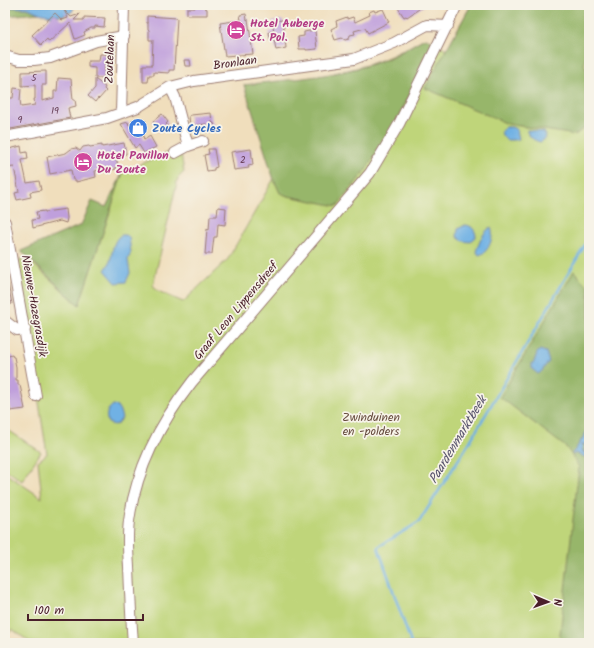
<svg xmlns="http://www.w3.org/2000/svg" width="594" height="648" font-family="Kalam,sans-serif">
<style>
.green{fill:#bfd57a;stroke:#847a52}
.forest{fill:#97b66a;stroke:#706a4a}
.water{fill:#6fb1e4;stroke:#5c6888}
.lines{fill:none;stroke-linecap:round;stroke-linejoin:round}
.stream{stroke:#6fb1e4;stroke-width:2.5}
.building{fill:#bf9fdc}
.minor-casing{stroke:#9d7e74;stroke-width:12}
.minor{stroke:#fff;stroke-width:10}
.labels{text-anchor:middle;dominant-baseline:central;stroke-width:3.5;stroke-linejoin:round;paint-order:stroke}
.number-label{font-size:10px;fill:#673f57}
.hotel-label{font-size:12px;font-weight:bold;fill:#b23c85;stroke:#f7f3e8;text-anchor:start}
.street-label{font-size:12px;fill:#4a1f2b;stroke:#f7f3e8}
.shop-label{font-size:12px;font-weight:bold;fill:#366cbe;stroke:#f7f3e8;text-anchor:start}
.park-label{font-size:12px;fill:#674c3f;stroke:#f7f3e8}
.water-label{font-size:13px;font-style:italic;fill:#57526c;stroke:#f7f3e8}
</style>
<rect width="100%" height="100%" fill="#f7f3e8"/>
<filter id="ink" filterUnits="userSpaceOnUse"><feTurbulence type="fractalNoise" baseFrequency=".025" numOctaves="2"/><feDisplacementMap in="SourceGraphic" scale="8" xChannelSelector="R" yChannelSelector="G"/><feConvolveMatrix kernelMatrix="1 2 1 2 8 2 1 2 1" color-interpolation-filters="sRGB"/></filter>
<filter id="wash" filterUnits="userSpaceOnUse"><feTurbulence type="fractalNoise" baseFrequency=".012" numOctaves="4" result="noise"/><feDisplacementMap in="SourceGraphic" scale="16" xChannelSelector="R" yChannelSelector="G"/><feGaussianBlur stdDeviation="0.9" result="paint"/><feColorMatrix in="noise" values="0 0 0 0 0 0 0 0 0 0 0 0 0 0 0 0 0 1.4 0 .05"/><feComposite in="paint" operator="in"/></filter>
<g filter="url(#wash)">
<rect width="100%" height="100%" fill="#f0debc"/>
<!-- green -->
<path class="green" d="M 471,5 L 589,5 L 589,643 L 31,643 L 12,629 L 5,638 L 5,473 L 42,498 L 38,461 L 47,454 L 17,262 L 20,259 L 31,262 L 79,305 L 123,172 L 180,147 L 184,172 L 178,178 L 153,285 L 158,291 L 183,302 L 228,259 L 334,73 C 371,66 392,57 423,39 L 427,39 L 447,49 Z
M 5,428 L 41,452 L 22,481 L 5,469 Z"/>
<!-- forest -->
<path class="forest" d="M 471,5 L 589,5 L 589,44 L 587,48 L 584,65 L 589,75 L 589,125 L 575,135 L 508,124 L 425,88 Z
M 5,7 L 28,8 L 39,13 L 5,16 Z
M 423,39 L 427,39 L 435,43 L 396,123 L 365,171 L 337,206 L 288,196 L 280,193 L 274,180 L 244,85 C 291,79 345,76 389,58 C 401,53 412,45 423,39 Z
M 123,172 L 79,305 L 21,251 L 81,225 L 92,201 L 106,207 Z
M 574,271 L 589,288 L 589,643 L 559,643 L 579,467 L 567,448 L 500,397 Z"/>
<!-- water -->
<path class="water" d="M 5,5 L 75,5 L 72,12 C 66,14 60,19 55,13 L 51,16 L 39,13 L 28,8 L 5,7 Z
M 506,127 L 512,127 L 517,130 L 519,139 L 515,140 L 506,140 L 502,135 L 501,131 Z
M 527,130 L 544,132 L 546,135 L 545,139 L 540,142 C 533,140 531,138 527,132 Z
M 465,225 C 472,225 476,231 476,237 L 470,242 L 463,241 L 457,237 L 458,229 Z
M 491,227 C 495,235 489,253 479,255 L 476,251 C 480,242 482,233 491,227 Z
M 121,235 L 126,235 L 129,237 L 131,252 L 128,260 L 130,273 L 126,282 L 116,283 L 105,270 C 107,267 109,265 110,261 C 113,252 112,241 121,235 Z
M 540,350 L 546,352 L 549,362 C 545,364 544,371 538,374 L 532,369 L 532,363 L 534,362 L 537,353 Z
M 113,405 C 120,406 120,412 122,418 L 118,424 L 114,425 L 108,423 C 105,414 107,410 113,405 Z
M 589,428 L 589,442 L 587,445 L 582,444 L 583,446 L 581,451 L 584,451 L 584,453 L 589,455 L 588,458 L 575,453 L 573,455 L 572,453 L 575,450 Z"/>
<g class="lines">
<!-- stream -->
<path class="stream" d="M 411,643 L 378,547 L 419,522 L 469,443 L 589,238"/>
</g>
<g id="blocks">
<!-- building -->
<path class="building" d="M 195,5 L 205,5 L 205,8 L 207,9 L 207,15 L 187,15 L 187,8 L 195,8 Z
M 402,5 L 425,5 L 407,17 L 406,16 L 404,17 L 398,8 Z
M 383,9 L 389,22 L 368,33 L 365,28 L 354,31 L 355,34 L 350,35 L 349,39 L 345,40 L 342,38 L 335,40 L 331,29 L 337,26 L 336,21 L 347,17 L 347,19 L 353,17 L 355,22 L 370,15 L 369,12 L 374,10 L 375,12 Z
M 64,10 L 71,17 L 80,14 L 74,20 L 84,20 L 84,17 L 105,18 L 104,27 L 95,26 L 95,28 L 91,28 L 84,32 L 85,35 L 75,39 L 70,23 L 49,42 L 47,39 L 41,45 L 32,35 L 55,13 L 62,20 L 68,18 Z
M 246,14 L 247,20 L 248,19 L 253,54 L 225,56 L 220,23 L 241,20 L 240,15 Z
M 147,16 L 177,18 L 174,70 L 169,70 L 169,73 L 154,72 L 154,75 L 149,75 L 148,82 L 143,82 L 143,65 L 152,65 L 153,40 L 149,40 L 149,30 L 148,29 L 148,23 L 147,23 Z
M 283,20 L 286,48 L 276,50 L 274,39 L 270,40 L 269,32 L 274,31 L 272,21 Z
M 314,30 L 315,31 L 317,49 L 306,50 L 306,49 L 299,49 L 298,37 L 304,36 L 304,32 Z
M 100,54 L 107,54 L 107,62 L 105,62 L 104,78 L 95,78 L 95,68 L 88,67 L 88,61 L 99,61 Z
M 184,60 L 190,60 L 191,66 L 185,66 Z
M 46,71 L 46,85 L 42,85 L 42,101 L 54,98 L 54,91 L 57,91 L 58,78 L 71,79 L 73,100 L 75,100 L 76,106 L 68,108 L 70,118 L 5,130 L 5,98 L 13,98 L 14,88 L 21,89 L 20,100 L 21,107 L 35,105 L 34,99 L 35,99 L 35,85 L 22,86 L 22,72 Z
M 95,79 L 105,87 L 104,89 L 106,91 L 99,99 L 98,98 L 95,102 L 88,96 L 95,88 Z
M 211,113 L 212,123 L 214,123 L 216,131 L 207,132 L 206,124 L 190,126 L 189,116 L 191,115 Z
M 162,114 L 168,122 L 166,124 L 168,126 L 159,132 L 153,121 Z
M 128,122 L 129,125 L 140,122 L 144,140 L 150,136 L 156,147 L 144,153 L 139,145 L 135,148 L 121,124 Z
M 124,143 L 126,154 L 116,156 L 118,167 L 116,167 L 116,169 L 107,171 L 107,169 L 95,171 L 96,177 L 76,182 L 76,180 L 73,180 L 71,170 L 50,174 L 47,157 L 66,153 L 71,149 L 76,148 L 80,151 L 83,147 L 89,146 L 90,147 L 102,145 L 102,147 Z
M 21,146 L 22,153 L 27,152 L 28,159 L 22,160 L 27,183 L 39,181 L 41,190 L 30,192 L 31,197 L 17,200 L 15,193 L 19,192 L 14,167 L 5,168 L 5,150 Z
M 208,149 L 214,149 L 217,167 L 214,168 L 214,170 L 207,171 L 204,155 L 209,154 Z
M 251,149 L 253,165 L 248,166 L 249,168 L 234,170 L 231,152 Z
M 218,207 L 226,208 L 225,225 L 218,224 L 217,237 L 214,237 L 212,254 L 205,254 L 207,229 L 209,230 L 210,216 L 217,216 Z
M 66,209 L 67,218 L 66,223 L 60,221 L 33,228 L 32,220 L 38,219 L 36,212 L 45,211 L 45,212 Z
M 5,284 L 8,284 L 12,304 L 5,305 Z
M 12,355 L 13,357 L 14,357 L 16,367 L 16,380 L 18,380 L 18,385 L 20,385 L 25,409 L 10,411 L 8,392 L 5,392 L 5,357 Z"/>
</g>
</g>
<g filter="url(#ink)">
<use href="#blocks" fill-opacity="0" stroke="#9d7e74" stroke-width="1"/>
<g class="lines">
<!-- minor casing -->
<g class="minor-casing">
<path id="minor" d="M 5,56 L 19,60 L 34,60 L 50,58 L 96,41 L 124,36
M 170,87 L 175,97 L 188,146
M 121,113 L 124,5
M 5,137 L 107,118 L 138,107 L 170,87 L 194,81 L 354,59 L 394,43 L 427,25 L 448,26
M 175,153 L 188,146 L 203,141
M 5,222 L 36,396
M 5,321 L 17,330 L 25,329
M 133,643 C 131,618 130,592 129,567 C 128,552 127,536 129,521 C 136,469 160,423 192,382 L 370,173 L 399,124 L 457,5"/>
</g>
<!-- minor -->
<use href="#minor" class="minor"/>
</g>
</g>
<!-- icons -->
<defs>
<g id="hotel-disc" transform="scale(1)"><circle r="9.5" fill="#d1479c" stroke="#f7f3e8"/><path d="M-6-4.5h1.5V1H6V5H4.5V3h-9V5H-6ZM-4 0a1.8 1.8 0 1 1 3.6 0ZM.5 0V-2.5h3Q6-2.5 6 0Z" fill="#fff"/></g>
<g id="shop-disc" transform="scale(1)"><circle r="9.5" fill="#3f7fe0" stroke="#f7f3e8"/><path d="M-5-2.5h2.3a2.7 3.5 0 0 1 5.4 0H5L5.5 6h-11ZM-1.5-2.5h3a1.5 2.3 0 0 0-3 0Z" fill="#fff"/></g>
</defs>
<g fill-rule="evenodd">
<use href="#hotel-disc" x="236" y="30"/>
<use href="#shop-disc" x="138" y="128"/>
<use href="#hotel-disc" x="83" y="162"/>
</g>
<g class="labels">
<!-- number labels -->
<g class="number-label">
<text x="34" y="78">5</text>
<text x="55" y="111">19</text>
<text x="20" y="120">9</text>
<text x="243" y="160">2</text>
</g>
<!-- hotel labels -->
<g class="hotel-label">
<text x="250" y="23">Hotel Auberge<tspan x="250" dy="14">St. Pol.</tspan></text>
<text x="97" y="155">Hotel Pavillon<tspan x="97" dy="14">Du Zoute</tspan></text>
</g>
<!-- street labels -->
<g class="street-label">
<text transform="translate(110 59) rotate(-88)">Zoutelaan</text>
<text transform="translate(235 63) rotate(-8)">Bronlaan</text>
<text transform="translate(34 306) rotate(80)">Nieuwe-Hazegrasdijk</text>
<text transform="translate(236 311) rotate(-50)">Graaf Leon Lippensdreef</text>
</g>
<!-- shop labels -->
<g class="shop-label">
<text x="152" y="128">Zoute Cycles</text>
</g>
<!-- park labels -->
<g class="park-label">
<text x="371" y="417">Zwinduinen<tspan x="371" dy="14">en -polders</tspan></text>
</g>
<!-- water labels -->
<g class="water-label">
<text transform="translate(458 440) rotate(-59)">Paardenmarktbeek</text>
</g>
</g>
<!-- margin -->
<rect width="594" height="648" fill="none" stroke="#f7f3e8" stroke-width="20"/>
<!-- north arrow -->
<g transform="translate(548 602) rotate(92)" stroke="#f7f3e8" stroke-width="3" paint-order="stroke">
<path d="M0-3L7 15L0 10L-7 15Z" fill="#4a1f2b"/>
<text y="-6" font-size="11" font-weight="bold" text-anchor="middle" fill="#4a1f2b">N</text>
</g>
<!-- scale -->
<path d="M28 614v6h115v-6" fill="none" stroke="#4a1f2b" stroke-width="2"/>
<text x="34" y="614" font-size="12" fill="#4a1f2b" stroke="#f7f3e8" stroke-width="3" paint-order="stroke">100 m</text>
</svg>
